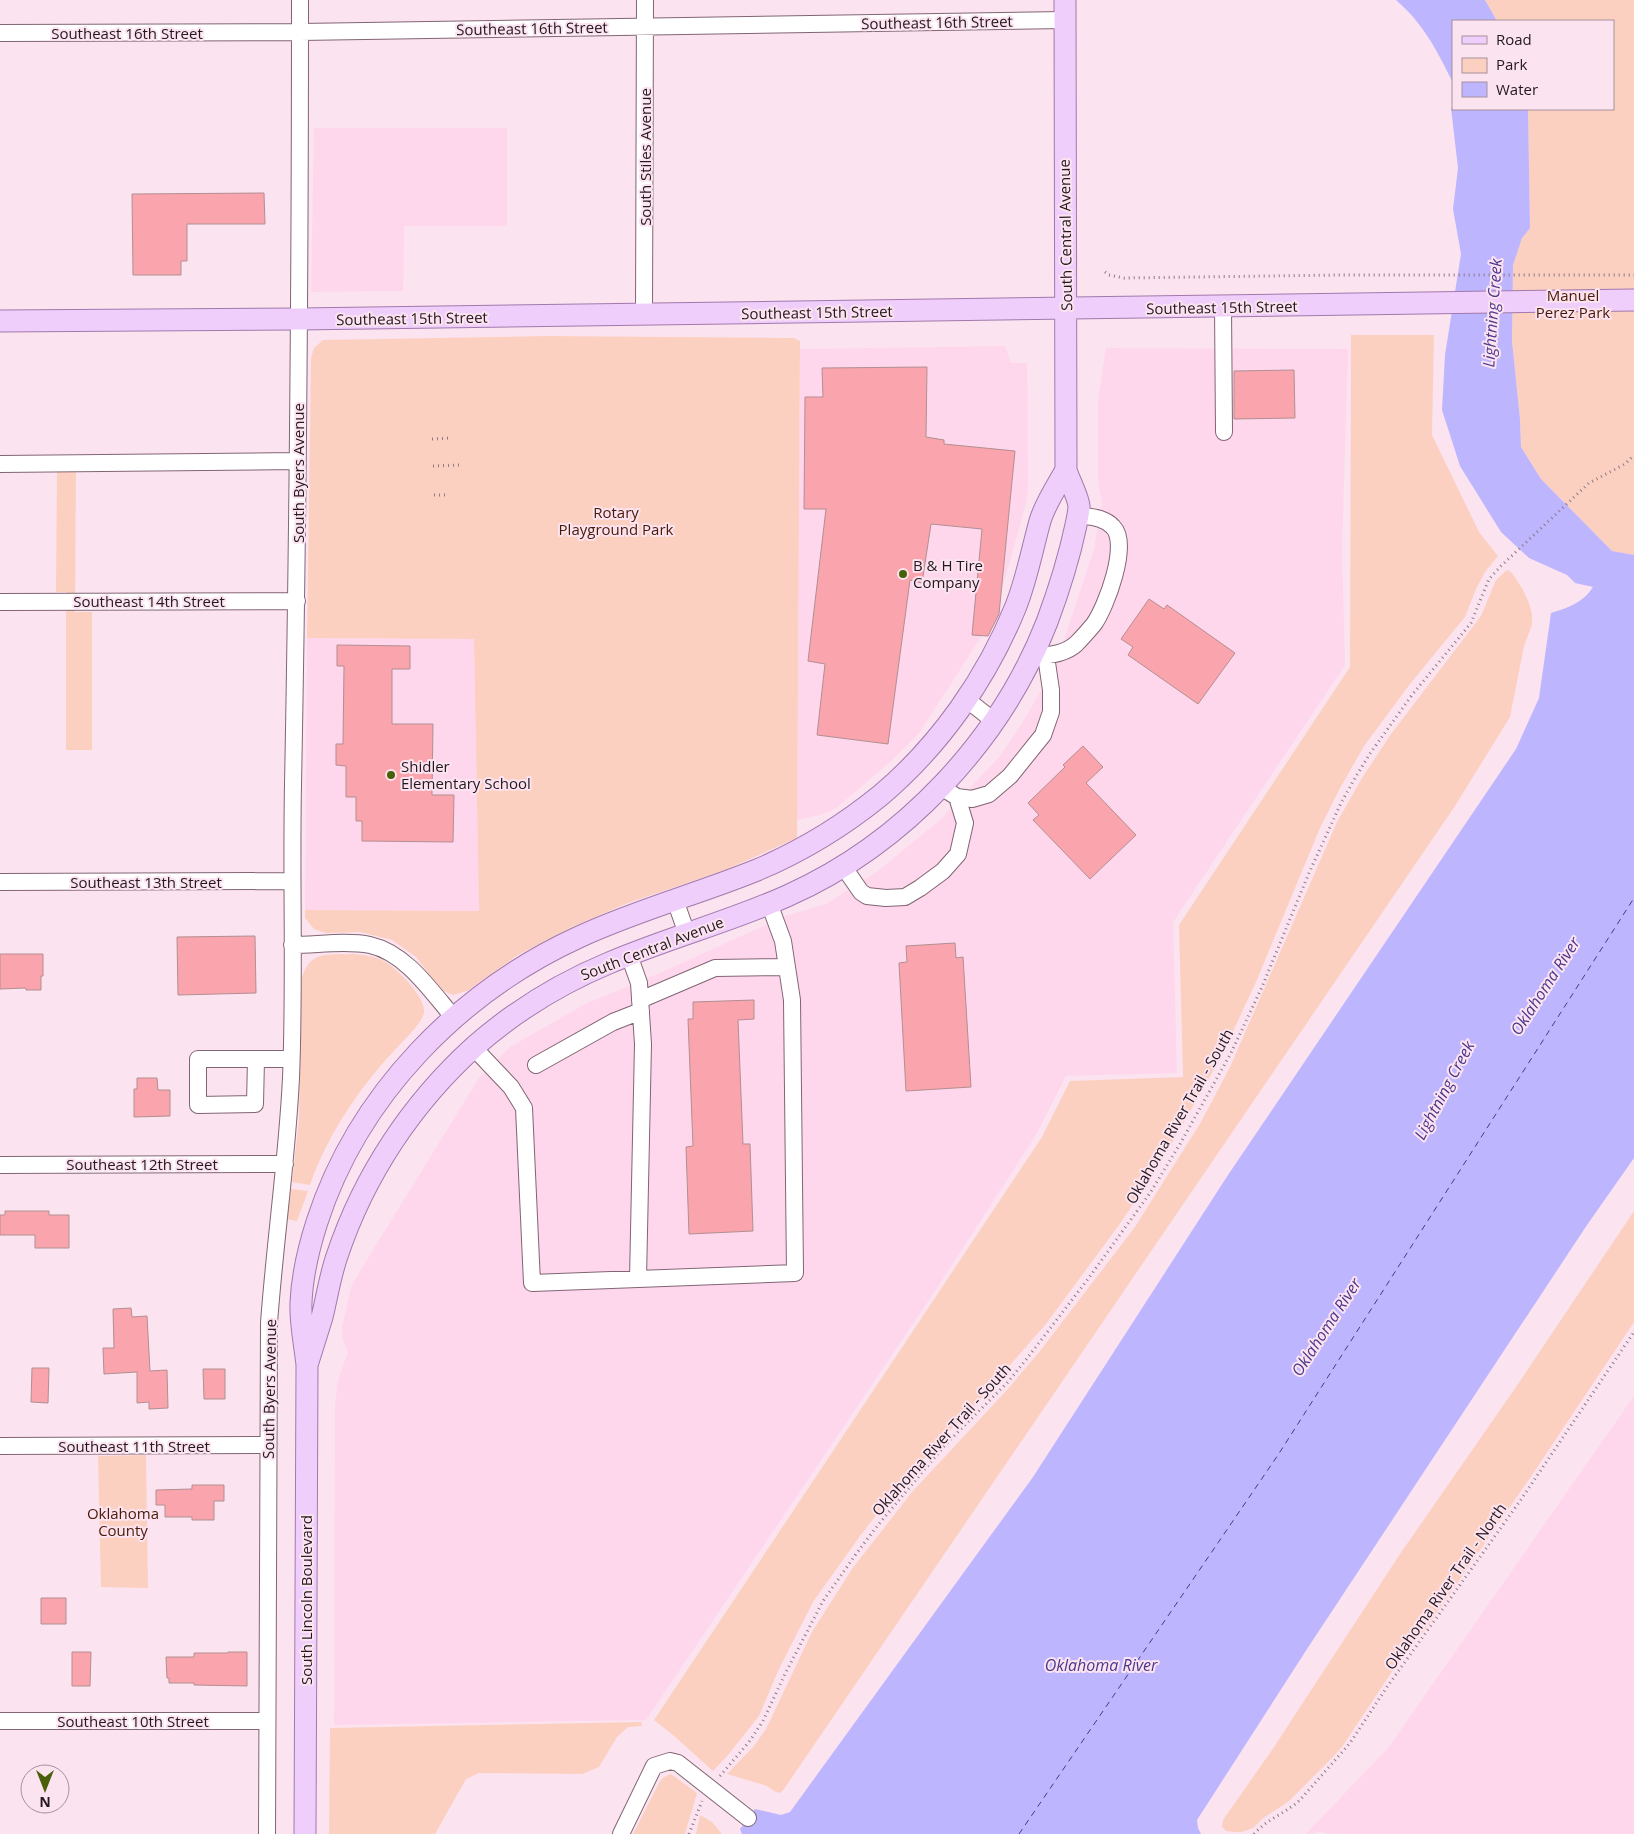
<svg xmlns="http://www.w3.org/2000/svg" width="1634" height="1834" font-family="'Open Sans',sans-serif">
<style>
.built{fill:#fed7ec}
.green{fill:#fcd0c0}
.water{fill:#bdb5fe}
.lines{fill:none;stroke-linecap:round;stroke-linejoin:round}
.ferry{stroke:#4a388c;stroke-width:1;stroke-dasharray:6 5;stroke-linecap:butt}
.building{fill:#faa4ad;stroke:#b18f92}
.minor-casing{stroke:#816574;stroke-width:18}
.major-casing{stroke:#a179ac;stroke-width:23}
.path{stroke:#8d7b85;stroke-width:3;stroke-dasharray:1 4;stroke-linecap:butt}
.minor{stroke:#fff;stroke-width:16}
.major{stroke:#efcefb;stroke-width:21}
.poi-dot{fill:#495f09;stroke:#fce3f0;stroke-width:2}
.labels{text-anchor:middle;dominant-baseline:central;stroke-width:4;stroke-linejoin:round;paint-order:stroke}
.street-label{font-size:15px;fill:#23181e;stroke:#fce3f0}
.park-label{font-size:15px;fill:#491905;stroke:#fce3f0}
.poi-label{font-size:15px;fill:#23181e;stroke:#fce3f0;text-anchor:start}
.water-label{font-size:16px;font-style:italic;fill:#4a388c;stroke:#fce3f0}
</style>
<rect width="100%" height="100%" fill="#fce3f0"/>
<!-- built -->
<path class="built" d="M 314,128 L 507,128 L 507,226 L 404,226 L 403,291 L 311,292 Z
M 1005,346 L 1011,363 L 1027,363 L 1028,486 L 1026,503 L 1014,547 L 999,600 L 983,634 L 919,733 L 890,762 L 835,809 L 820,815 L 797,820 L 800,349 Z
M 1106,348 L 1348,349 L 1342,550 L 1345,665 L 1173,922 L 1177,1073 L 1066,1076 L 1036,1135 L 935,1291 L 646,1720 L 334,1725 L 335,1405 L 338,1380 L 348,1352 L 343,1341 L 342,1328 L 351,1287 L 363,1266 L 479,1078 L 510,1047 L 587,1003 L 651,977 L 788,915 L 826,904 L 878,871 L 941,819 L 1000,756 L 1021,725 L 1047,680 L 1063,643 L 1094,549 L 1102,504 L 1098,482 L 1098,400 Z
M 307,638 L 474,639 L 479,911 L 305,910 Z
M 1634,1396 L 1634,1834 L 1330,1834 L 1320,1832 L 1306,1834 L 1388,1748 Z"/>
<!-- green -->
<path class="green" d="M 1485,0 L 1634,0 L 1634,555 L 1612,551 L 1541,479 L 1521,447 L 1520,419 L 1512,341 L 1513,265 L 1522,237 L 1530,228 L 1528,109 L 1613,109 L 1613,21 L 1497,21 Z
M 1351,335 L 1434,335 L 1432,435 L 1479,532 L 1498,556 L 1485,572 L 1476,589 L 1465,617 L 1410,684 L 1364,746 L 1339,790 L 1320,828 L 1256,982 L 1221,1057 L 1160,1164 L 1119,1225 L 1046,1324 L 970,1411 L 949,1431 L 917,1467 L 888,1500 L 860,1536 L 813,1602 L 778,1671 L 759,1716 L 728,1755 L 713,1771 L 673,1735 L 654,1720 L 1042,1137 L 1070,1081 L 1183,1077 L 1179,925 L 1350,667 Z
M 547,336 L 794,338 L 800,341 L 797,838 L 725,870 L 628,903 L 572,927 L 518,955 L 467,991 L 453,995 L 441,990 L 416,957 L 392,940 L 360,932 L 326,933 L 314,929 L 305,918 L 305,910 L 479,911 L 474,639 L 307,638 L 311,358 L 314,348 L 323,340 Z
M 57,467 L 76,467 L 75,612 L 92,612 L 92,750 L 66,750 L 66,592 L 56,592 Z
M 1507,570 L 1512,573 L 1522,588 L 1529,603 L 1532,614 L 1532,625 L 1524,646 L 1510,717 L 1455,806 L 784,1789 L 780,1793 L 776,1792 L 767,1786 L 727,1774 L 754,1746 L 766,1729 L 812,1632 L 852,1569 L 912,1492 L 1006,1391 L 1040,1351 L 1135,1227 L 1201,1122 L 1230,1067 L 1337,822 L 1362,778 L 1391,734 L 1481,616 L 1496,580 Z
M 353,954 C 363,955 373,956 382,960 C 395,966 426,997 424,1012 C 423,1023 402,1042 394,1051 C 359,1088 327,1136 310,1185 L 292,1182 L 299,1120 L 301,981 C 309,950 326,955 353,954 Z
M 291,1189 L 308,1191 L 297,1221 L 287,1219 Z
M 1634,1211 L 1634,1322 L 1532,1475 L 1424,1631 L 1403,1655 L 1342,1747 L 1331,1759 L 1289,1801 L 1262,1819 L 1253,1828 L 1242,1832 L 1234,1832 L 1226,1831 L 1222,1827 L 1223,1820 L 1272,1750 L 1400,1554 L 1516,1387 Z
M 146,1455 L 148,1588 L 101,1587 L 98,1456 Z
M 641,1722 L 642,1726 L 628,1727 L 617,1737 L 599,1767 L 582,1774 L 479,1773 L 466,1779 L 435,1834 L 329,1834 L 330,1728 Z
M 671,1774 L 697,1793 L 685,1834 L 633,1834 L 660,1781 L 664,1777 Z
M 700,1815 L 712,1822 L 722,1834 L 696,1834 Z"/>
<!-- water -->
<path class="water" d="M 1396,0 L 1485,0 L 1497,21 L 1453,21 L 1453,83 C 1438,52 1423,23 1396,0 Z
M 1451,108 L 1528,109 L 1530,228 L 1522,238 L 1513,265 L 1512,341 L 1520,419 L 1521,447 L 1541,479 L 1612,551 L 1634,555 L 1634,1158 L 1587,1225 L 1307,1649 L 1197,1820 L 1198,1828 L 1201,1834 L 742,1834 L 740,1829 L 755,1809 L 781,1815 L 790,1812 L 1033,1477 L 1228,1175 L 1516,749 L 1539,698 L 1551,613 C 1568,608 1584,602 1593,587 L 1575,583 L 1567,575 L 1529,558 L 1501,532 L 1460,466 L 1442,410 L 1445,355 L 1461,254 L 1453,209 L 1458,168 Z"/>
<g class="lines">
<!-- ferry -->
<path class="ferry" d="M 1019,1834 L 1278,1455 L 1634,898"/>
</g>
<!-- building -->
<path class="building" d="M 264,193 L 265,224 L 187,224 L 187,261 L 181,261 L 181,275 L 133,275 L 132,194 Z
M 927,367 L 926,437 L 944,440 L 944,444 L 1015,451 L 999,614 L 988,636 L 972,635 L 982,529 L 931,524 L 922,583 L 910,580 L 888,744 L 817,735 L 825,664 L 808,661 L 826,509 L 804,509 L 805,397 L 823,397 L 822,368 Z
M 1294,370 L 1295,418 L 1234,419 L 1234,371 Z
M 1149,599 L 1164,609 L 1167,605 L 1235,653 L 1198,704 L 1128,655 L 1133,647 L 1121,639 Z
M 337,645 L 410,646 L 410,669 L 392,669 L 392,724 L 433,724 L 432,795 L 454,795 L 453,842 L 362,841 L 362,821 L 356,821 L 356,797 L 346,797 L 346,766 L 336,765 L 336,744 L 343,744 L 344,666 L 337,666 Z
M 1083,746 L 1103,767 L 1086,783 L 1136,835 L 1090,879 L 1033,820 L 1039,815 L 1028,803 L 1065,767 L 1063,765 Z
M 255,936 L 256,993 L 178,995 L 177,937 Z
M 955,943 L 956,958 L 963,957 L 971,1087 L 906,1091 L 899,963 L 907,962 L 906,946 Z
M 0,954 L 43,954 L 43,976 L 41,976 L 41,990 L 26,990 L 26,988 L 0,989 Z
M 754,1000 L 754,1019 L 738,1020 L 743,1144 L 750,1144 L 753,1231 L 689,1234 L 686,1147 L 693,1146 L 688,1019 L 693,1019 L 693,1002 Z
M 137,1078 L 157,1078 L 158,1090 L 170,1090 L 170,1116 L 134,1117 L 134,1089 L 137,1089 Z
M 5,1211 L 49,1211 L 49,1215 L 69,1215 L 69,1248 L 35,1248 L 35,1235 L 0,1235 L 0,1215 L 5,1215 Z
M 131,1308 L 132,1317 L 147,1316 L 150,1371 L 167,1370 L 168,1408 L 149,1409 L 149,1402 L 137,1403 L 137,1372 L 104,1374 L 103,1348 L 114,1348 L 113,1309 Z
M 32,1368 L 49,1368 L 48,1403 L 31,1402 Z
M 203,1369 L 225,1369 L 225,1399 L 204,1399 Z
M 192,1485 L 224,1485 L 224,1501 L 214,1501 L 214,1520 L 192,1520 L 192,1517 L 165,1517 L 165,1505 L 156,1505 L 156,1490 L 192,1489 Z
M 41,1598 L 66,1598 L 66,1624 L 41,1624 Z
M 72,1652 L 91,1652 L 90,1686 L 72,1686 Z
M 228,1652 L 247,1652 L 247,1686 L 194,1685 L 194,1683 L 169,1683 L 169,1678 L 167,1678 L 166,1657 L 194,1657 L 194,1653 L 228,1653 Z"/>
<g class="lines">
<!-- minor casing -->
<g class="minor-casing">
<path id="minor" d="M 0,33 L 300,32 L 1065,20
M 1223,307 L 1224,432
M 644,314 L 645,0
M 0,464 L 297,461
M 0,602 L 297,601
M 1033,656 C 1047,656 1065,654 1076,644 C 1082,638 1089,630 1094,624 C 1106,607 1130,544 1113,527 C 1104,517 1090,517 1078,515
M 966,699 L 994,721
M 941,787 L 957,797 L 972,799 L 989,794 L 1010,776 L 1043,735 L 1051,712 L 1051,690 L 1046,656
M 843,866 L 861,892 L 867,896 L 886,898 L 905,897 L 920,888 L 943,871 L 958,854 L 965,823 L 957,797
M 0,882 L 292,881
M 675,900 L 687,934
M 292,945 C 317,945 346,940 370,945 C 406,953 431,991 454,1018
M 629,955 L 639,983 L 643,1044 L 638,1279
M 640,1000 L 715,968 L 787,967
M 474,1048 L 511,1087 L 524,1108 L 532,1283 L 795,1273 L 792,1000 L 783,941 L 769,903
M 256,1059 L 255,1104 L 198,1105 L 198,1059 L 291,1059
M 536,1065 L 613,1022 L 641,1011
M 0,1165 L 285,1164
M 0,1446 L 268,1445
M 0,1721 L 266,1721
M 267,1834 L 269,1323 C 275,1241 287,1160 291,1078 C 295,980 291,882 293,785 C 298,523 300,262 300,0
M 621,1834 L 654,1766 L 670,1761 L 678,1763 L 748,1818"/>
</g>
<!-- major casing -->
<g class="major-casing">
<path id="major" d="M 0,321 L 299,319 L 1634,300
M 307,1365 C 312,1349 317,1333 322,1317 C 327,1297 330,1276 337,1256 C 364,1175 412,1103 475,1046 C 515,1011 561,983 609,963 C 667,938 729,922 787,896 C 904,844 1001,740 1047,622 C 1059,590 1069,558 1076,525 C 1077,519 1079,512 1079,506 C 1078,496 1069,480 1066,470 L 1065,0
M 305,1834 L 307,1365 C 305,1345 300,1323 301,1303 C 302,1276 309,1247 317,1222 C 358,1095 459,992 579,937 C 637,910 698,894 757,870 C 802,851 843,826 881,795 C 940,745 987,678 1016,606 C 1027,578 1032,550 1040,521 C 1045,504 1057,486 1066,470"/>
</g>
<!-- path -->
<path class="path" d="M 1105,272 L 1109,275 L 1124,278 L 1339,275 L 1634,275
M 432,439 L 450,438
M 433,466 L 460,465
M 434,495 L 449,495
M 720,1776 L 749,1742 L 763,1721 L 785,1674 L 823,1601 L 856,1554 L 878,1525 L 946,1444 L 1007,1383 L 1025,1361 L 1088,1279 L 1150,1193 L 1180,1144 L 1231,1053 L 1262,987 L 1309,873 L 1341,803 L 1355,778 L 1369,755 L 1412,695 L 1471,623 L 1489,579 L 1501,566 L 1589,483 L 1625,464 L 1634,455
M 689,1834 L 702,1801
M 1254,1834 C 1267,1819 1286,1813 1300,1800 L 1350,1743 L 1387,1687 L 1520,1501 L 1634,1332"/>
<!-- minor -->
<use href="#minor" class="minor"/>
<!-- major -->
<use href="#major" class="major"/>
</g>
<!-- markers -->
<g class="poi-dot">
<circle cx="903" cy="574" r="5"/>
<circle cx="391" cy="775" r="5"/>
</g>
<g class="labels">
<!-- street labels -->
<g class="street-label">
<text transform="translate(937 22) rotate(-1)">Southeast 16th Street</text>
<text transform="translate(532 28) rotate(-1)">Southeast 16th Street</text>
<text x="127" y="33">Southeast 16th Street</text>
<text transform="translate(645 157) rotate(-90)">South Stiles Avenue</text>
<text transform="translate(1065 235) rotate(-91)">South Central Avenue</text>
<text transform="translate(1222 307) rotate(-1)">Southeast 15th Street</text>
<text transform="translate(817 312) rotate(-1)">Southeast 15th Street</text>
<text transform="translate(412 318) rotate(-1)">Southeast 15th Street</text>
<text transform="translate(298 473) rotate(-90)">South Byers Avenue</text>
<text x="149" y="601">Southeast 14th Street</text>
<text x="146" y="882">Southeast 13th Street</text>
<text transform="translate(652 948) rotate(-21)">South Central Avenue</text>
<text transform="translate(1179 1116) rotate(-60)">Oklahoma River Trail - South</text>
<text x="142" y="1164">Southeast 12th Street</text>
<text transform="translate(269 1389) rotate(-89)">South Byers Avenue</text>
<text transform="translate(941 1439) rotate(-48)">Oklahoma River Trail - South</text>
<text x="134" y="1446">Southeast 11th Street</text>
<text transform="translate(1445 1586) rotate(-55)">Oklahoma River Trail - North</text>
<text transform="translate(306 1600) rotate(-90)">South Lincoln Boulevard</text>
<text x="133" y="1721">Southeast 10th Street</text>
</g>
<!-- park labels -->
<g class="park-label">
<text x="1573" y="295">Manuel<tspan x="1573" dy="17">Perez Park</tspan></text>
<text x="616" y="512">Rotary<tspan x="616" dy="17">Playground Park</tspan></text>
<text x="123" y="1513">Oklahoma<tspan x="123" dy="17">County</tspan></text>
</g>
<!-- poi labels -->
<g class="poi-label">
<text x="913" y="565">B &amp; H Tire<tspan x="913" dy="17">Company</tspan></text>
<text x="401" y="766">Shidler<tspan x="401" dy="17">Elementary School</tspan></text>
</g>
<!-- water labels -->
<g class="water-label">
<text transform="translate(1492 313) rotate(-86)">Lightning Creek</text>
<text transform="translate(1545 986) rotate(-57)">Oklahoma River</text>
<text transform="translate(1444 1090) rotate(-62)">Lightning Creek</text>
<text transform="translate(1326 1327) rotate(-57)">Oklahoma River</text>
<text x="1101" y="1665">Oklahoma River</text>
</g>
</g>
<!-- legend -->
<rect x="1452" y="20" width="162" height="90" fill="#fce3f0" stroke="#a5929c"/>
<rect x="1462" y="36" width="25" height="8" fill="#efcefb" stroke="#a5929c"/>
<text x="1496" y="45" font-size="15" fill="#23181e">Road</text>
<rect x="1462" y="58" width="25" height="15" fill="#fcd0c0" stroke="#a5929c"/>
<text x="1496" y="70" font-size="15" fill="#23181e">Park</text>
<rect x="1462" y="82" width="25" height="15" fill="#bdb5fe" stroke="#a5929c"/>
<text x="1496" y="95" font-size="15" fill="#23181e">Water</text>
<!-- north arrow -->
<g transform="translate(45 1789) rotate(180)"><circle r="24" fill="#fce3f0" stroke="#a5929c"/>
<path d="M0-4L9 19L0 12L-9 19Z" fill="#495f09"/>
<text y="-8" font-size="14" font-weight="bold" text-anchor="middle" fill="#23181e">N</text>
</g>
</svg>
